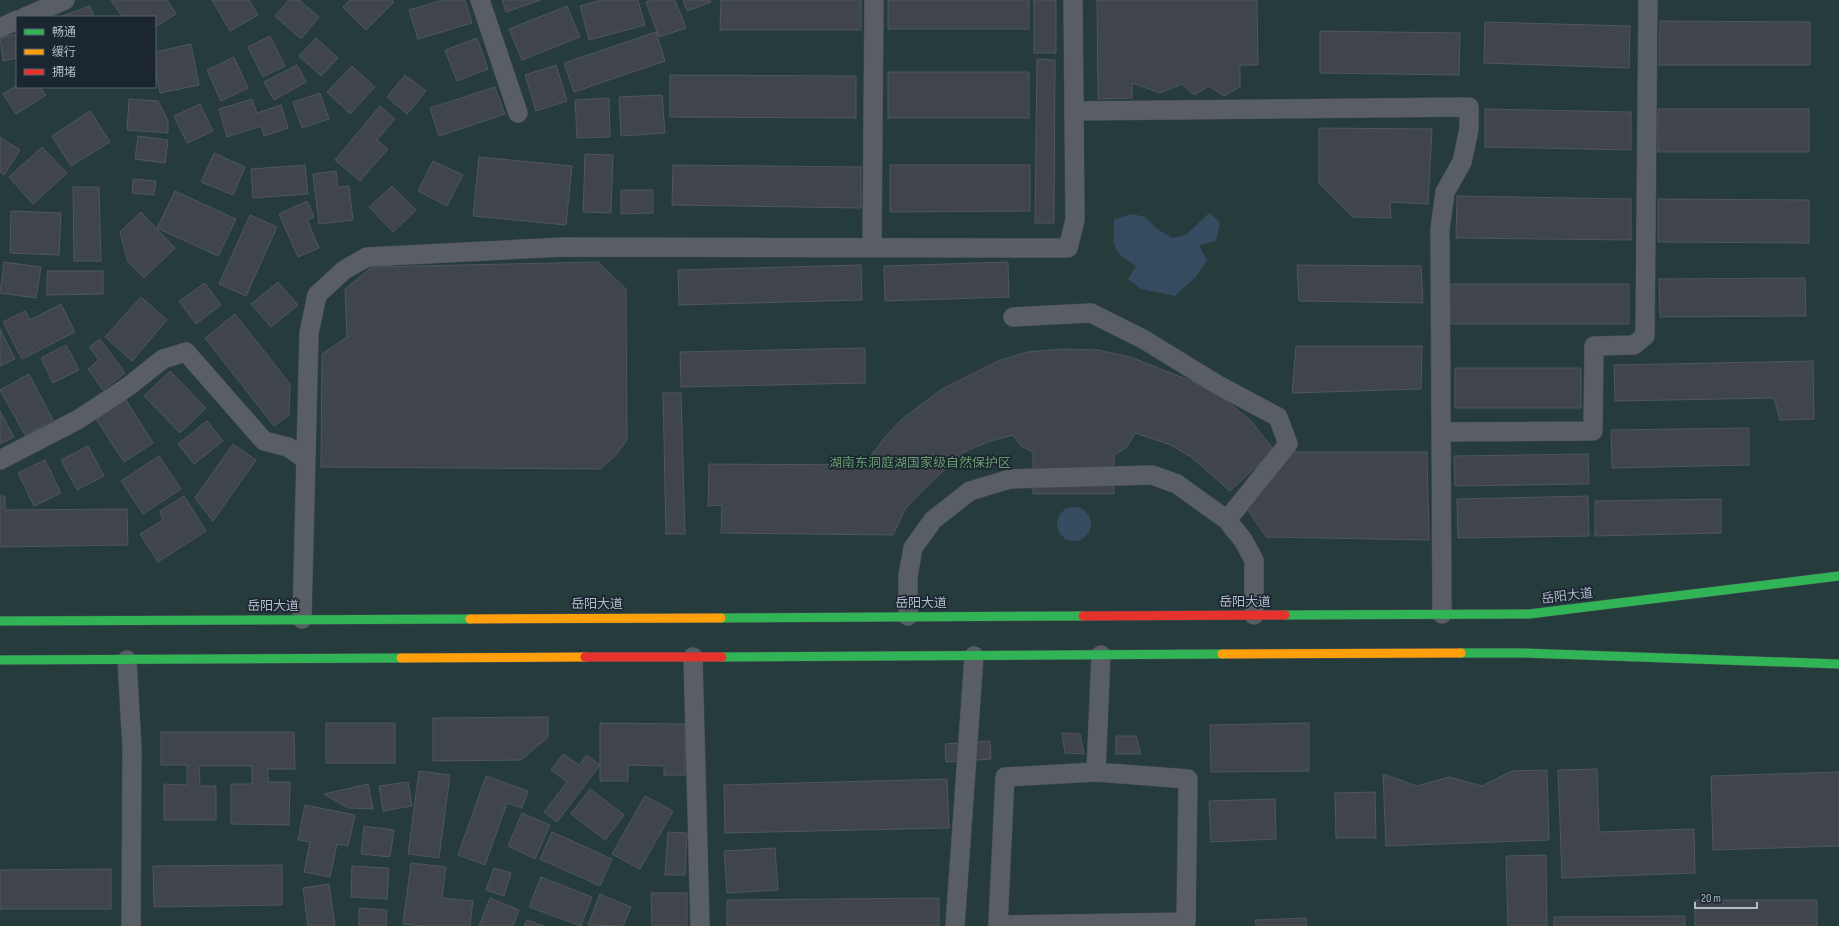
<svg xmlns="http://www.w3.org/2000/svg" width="1839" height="926" font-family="'Sofia Sans Condensed','Noto Sans SC',sans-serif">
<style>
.green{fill:#253b3c;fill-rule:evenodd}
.water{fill:#344b60}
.building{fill:#3f454b;stroke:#50565e}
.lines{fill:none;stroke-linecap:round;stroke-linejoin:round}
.street-casing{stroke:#464b51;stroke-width:20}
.fast-casing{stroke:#454c53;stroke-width:10}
.slow-casing{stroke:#454c53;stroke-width:10}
.jam-casing{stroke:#454c53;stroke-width:10}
.street{stroke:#585e64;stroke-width:19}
.fast{stroke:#30b455;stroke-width:9}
.slow{stroke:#ff9f0a;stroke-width:9}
.jam{stroke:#e5322d;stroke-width:9}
.labels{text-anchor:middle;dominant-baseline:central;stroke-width:3.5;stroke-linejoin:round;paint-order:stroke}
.park-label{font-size:13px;fill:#679a6e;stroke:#1b2631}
.street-label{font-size:13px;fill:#b1bcc8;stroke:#1b2631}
</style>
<rect width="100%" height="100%" fill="#282f36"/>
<!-- green -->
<path class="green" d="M 0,0 L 1839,0 L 1839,926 L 0,926 ZM 17,17 L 155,17 L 155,87 L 17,87 Z"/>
<!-- water -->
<path class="water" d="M 1209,213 L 1220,222 L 1216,241 L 1199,245 L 1207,260 L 1196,277 L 1175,296 L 1141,289 L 1128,279 L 1136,266 C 1111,251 1113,246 1114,219 L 1132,214 L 1146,217 L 1156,228 L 1172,238 L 1186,235 Z
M1057 524a17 17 0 1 1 34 0a17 17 0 1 1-34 0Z"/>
<!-- building -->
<path class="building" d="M 111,0 L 167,0 L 176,14 L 155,27 L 155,17 L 122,17 Z
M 212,0 L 249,0 L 258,15 L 230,31 Z
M 289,0 L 299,0 L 319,17 L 301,39 L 275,16 Z
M 350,0 L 392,0 L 394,2 L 366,30 L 343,7 Z
M 443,0 L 465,0 L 472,23 L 418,39 L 409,10 Z
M 502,0 L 541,0 L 506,12 Z
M 601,0 L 638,0 L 645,25 L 589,40 L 580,6 Z
M 652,0 L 675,0 L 686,28 L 659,37 L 646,2 Z
M 683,0 L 710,0 L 711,2 L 687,11 Z
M 721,0 L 861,0 L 861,30 L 720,30 Z
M 888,0 L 1029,0 L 1029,29 L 888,29 Z
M 1034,0 L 1056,0 L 1056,53 L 1034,53 Z
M 1097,0 L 1257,0 L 1258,65 L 1240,65 L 1240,87 L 1224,96 L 1209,86 L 1194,95 L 1182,84 L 1160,93 L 1132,83 L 1132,98 L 1098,99 Z
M 90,6 L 94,17 L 60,17 Z
M 567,6 L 580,37 L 522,60 L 509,29 Z
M 1660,21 L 1810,22 L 1810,65 L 1659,65 Z
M 1485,22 L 1630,26 L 1629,68 L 1484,63 Z
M 1320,31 L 1460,33 L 1459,75 L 1320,73 Z
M 656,32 L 665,61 L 574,92 L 564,63 Z
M 17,34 L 17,58 L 3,61 L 0,38 Z
M 270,36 L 285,66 L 263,77 L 248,47 Z
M 316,38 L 338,58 L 321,76 L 299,56 Z
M 477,38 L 488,69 L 457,81 L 445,50 Z
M 191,44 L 199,85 L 160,93 L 155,67 L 155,52 Z
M 234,57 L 248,88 L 221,101 L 207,70 Z
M 1037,59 L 1055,60 L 1054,223 L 1035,223 Z
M 297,65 L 306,82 L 274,100 L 264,82 Z
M 556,65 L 567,101 L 536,111 L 525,75 Z
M 352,66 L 375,87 L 350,114 L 327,92 Z
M 888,72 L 1029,72 L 1029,118 L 888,118 Z
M 405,75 L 426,91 L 407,114 L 387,97 Z
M 670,75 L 856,76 L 856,118 L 670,117 Z
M 17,85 L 17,87 L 40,87 L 46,95 L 16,114 L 3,94 Z
M 495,87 L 505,114 L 439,136 L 430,108 Z
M 320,93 L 329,119 L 302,128 L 293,102 Z
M 662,95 L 665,133 L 621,136 L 619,97 Z
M 609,98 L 610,137 L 577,138 L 575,100 Z
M 129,99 L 158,101 L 168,121 L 168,133 L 127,130 Z
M 252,99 L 257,113 L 281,105 L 288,128 L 264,136 L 261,126 L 227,137 L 219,109 Z
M 200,104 L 213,131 L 187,143 L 174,116 Z
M 380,106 L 395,119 L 377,140 L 388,149 L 360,181 L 335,160 Z
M 1485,109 L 1631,112 L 1631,150 L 1485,147 Z
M 1658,109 L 1809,109 L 1809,152 L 1658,152 Z
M 90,111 L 110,142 L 71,166 L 52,136 Z
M 1319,128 L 1432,129 L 1428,204 L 1390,202 L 1391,218 L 1353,217 L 1319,183 Z
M 138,136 L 168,140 L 165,163 L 135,159 Z
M 0,137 L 20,150 L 4,175 L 0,172 Z
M 42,147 L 67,173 L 33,204 L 9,177 Z
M 214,153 L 245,167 L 233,195 L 201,182 Z
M 585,154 L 613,155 L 611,213 L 583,212 Z
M 479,157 L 572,166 L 566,225 L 473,216 Z
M 433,161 L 463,175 L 447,206 L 418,191 Z
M 305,165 L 308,194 L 253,198 L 251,169 Z
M 673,165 L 861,167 L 861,208 L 672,205 Z
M 890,165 L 1030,165 L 1030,211 L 890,212 Z
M 336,171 L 338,187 L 349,186 L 353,220 L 319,224 L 313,174 Z
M 133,179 L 156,181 L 154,195 L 132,193 Z
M 392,186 L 416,210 L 393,232 L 369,207 Z
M 73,187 L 99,187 L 101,261 L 74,261 Z
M 621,190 L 653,190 L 653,213 L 621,214 Z
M 175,191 L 236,219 L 218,256 L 157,228 Z
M 1457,196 L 1631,199 L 1631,240 L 1456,238 Z
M 1658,199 L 1809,200 L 1809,243 L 1658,242 Z
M 307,201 L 314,217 L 307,220 L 319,248 L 298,257 L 279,214 Z
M 11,211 L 61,213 L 59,255 L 10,253 Z
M 141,212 L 175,248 L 144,278 L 128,262 L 120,232 Z
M 250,215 L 277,227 L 246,296 L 219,284 Z
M 4,262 L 41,267 L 36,298 L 0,293 Z
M 598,262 L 626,289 L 627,440 L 616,455 L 600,469 L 321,467 L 322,354 L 347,337 L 345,289 L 372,267 Z
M 1008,262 L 1009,297 L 885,301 L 884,266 Z
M 861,265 L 862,300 L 679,305 L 678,270 Z
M 1297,265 L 1421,266 L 1423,303 L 1299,301 Z
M 47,271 L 103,271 L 103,294 L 47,295 Z
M 1805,278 L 1806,316 L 1660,317 L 1659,279 Z
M 278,282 L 298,305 L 271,327 L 251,304 Z
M 205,283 L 221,305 L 196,324 L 179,301 Z
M 1450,284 L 1629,284 L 1629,324 L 1450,324 Z
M 141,297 L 167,320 L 132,361 L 105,337 Z
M 61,304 L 75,332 L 22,359 L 3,322 L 25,311 L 30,320 Z
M 235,314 L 290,384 L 289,415 L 274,426 L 205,338 Z
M 0,329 L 15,359 L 0,366 Z
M 100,339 L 125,373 L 103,390 L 88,369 L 99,360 L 89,347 Z
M 66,345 L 79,370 L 53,383 L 41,358 Z
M 1296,346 L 1422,346 L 1421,389 L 1292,393 Z
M 865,348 L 865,383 L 681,387 L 680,352 Z
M 1063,349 L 1098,350 L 1130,357 L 1194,382 L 1223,398 L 1250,420 L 1274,450 L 1230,491 L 1191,457 L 1171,445 L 1135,433 L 1127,447 L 1114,455 L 1114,494 L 1033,494 L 1033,452 L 1021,446 L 1013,435 L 990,441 L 964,452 L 925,488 L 905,509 L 893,535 L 721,533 L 722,505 L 708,506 L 709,464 L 864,465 L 886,436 L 902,419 L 942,389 L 998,361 L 1027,352 Z
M 1813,361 L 1814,419 L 1780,420 L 1774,398 L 1615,401 L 1614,365 Z
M 1455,368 L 1581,368 L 1581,408 L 1455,408 Z
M 170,371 L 206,408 L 180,433 L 144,396 Z
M 29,374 L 53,420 L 25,435 L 0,390 Z
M 663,393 L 681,393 L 685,534 L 666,534 Z
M 126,400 L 153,443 L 124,462 L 96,419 Z
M 0,411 L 14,437 L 0,444 Z
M 207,421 L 223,441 L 194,464 L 178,444 Z
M 1749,428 L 1749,465 L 1612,468 L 1611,430 Z
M 233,444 L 256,460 L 213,521 L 195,498 Z
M 88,446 L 104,476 L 77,490 L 61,460 Z
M 1293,452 L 1427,452 L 1429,540 L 1266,537 L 1244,504 Z
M 1588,454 L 1589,484 L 1455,486 L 1454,456 Z
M 159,456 L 181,489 L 143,514 L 121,481 Z
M 45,460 L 61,493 L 34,506 L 18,473 Z
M 0,496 L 5,496 L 5,510 L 127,509 L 128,545 L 0,547 Z
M 184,496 L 206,531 L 158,562 L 140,534 L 163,520 L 160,511 Z
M 1588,496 L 1589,536 L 1458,538 L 1457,499 Z
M 1721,499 L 1721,533 L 1595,536 L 1595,501 Z
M 548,717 L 548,737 L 521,760 L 433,761 L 433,718 Z
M 326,723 L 395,723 L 395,763 L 326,763 Z
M 600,723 L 685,724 L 685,775 L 664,775 L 664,766 L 628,765 L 628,781 L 600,781 Z
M 1309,723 L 1309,771 L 1211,772 L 1210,725 Z
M 161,732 L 294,732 L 295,769 L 268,769 L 268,782 L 290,782 L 289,825 L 231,824 L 231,784 L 252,784 L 252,766 L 199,766 L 200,786 L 216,786 L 216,820 L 164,820 L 164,784 L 187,785 L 187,765 L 161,765 Z
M 1062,733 L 1080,734 L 1084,754 L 1065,753 Z
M 1116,736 L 1136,736 L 1141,754 L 1116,754 Z
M 990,741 L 991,759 L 946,762 L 945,744 Z
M 563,754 L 579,765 L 587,755 L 600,765 L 557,822 L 544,812 L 567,782 L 551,770 Z
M 1597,769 L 1599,832 L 1694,829 L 1695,873 L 1562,878 L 1558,770 Z
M 1547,770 L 1549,840 L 1386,846 L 1383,774 L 1417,786 L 1449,777 L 1482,786 L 1512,771 Z
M 419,771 L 450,775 L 439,858 L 408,854 Z
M 1839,772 L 1839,846 L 1713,850 L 1711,776 Z
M 486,776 L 528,791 L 522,808 L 507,803 L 485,865 L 458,855 Z
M 947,779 L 949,828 L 725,833 L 724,785 Z
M 408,782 L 412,806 L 383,811 L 379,786 Z
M 368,784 L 373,809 L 348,808 L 324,794 Z
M 590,789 L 624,815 L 605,840 L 571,814 Z
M 1375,792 L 1376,838 L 1336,838 L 1335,793 Z
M 645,796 L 673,811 L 640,869 L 612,854 Z
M 1275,799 L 1276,839 L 1211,842 L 1209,801 Z
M 305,805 L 355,815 L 348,846 L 337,844 L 330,877 L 304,872 L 310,842 L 298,840 Z
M 522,813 L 550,825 L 535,859 L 508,846 Z
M 364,826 L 394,830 L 390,857 L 361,854 Z
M 552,832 L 612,859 L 600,886 L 540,859 Z
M 668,832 L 687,833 L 685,875 L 665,875 Z
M 775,848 L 778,890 L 727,893 L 724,851 Z
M 1546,855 L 1547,926 L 1508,926 L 1506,856 Z
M 411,863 L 446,867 L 442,898 L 473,901 L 470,926 L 422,926 L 403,924 Z
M 282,865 L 282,905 L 154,907 L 153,866 Z
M 352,866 L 389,868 L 387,899 L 351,897 Z
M 494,868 L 511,873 L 504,896 L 486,890 Z
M 111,869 L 111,909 L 0,909 L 0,870 Z
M 541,877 L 592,897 L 581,926 L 529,907 Z
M 329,884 L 335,926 L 308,926 L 303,888 Z
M 651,893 L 687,893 L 687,926 L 652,926 Z
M 600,894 L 631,907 L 623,926 L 588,925 Z
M 490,898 L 519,910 L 513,926 L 479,926 Z
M 939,898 L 939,926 L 727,926 L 727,900 Z
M 1695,900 L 1817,900 L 1817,926 L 1695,926 Z
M 359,908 L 387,910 L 386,926 L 359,926 Z
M 1685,916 L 1685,926 L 1554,926 L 1554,917 Z
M 1306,918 L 1307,926 L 1256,926 L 1255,920 Z
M 527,920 L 544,926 L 524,926 Z"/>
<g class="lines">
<!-- street casing -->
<g class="street-casing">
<path id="street" d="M 480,0 L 518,113
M 25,17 L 65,0
M 0,28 L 17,20
M 1074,111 L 1469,107 L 1469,129 L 1462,162 L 1445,192 L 1440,229 L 1442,614
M 872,247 L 874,0
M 1013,317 L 1091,313 L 1143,339 L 1218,385 L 1278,417 L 1288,444 L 1227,520 L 1243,540 L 1254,560 L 1254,615
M 1441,432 L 1593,431 L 1594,346 L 1634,345 L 1645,336 L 1648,0
M 0,460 L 79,419 L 129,386 L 163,359 L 186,352 L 264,441 L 288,447 L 305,459
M 908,616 L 908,576 L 913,548 L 933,520 L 970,491 L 1010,479 L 1152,475 L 1177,484 L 1227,520
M 302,619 L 309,333 L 317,295 L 344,270 L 367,257 L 564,247 L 1068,248 L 1075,220 L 1073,0
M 693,657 L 700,926
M 127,660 L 132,749 L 131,926
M 1096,772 L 1005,777 L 998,925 L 1186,922 L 1188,779 L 1096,772 L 1101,655
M 955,926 L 974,656"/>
</g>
<!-- fast casing -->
<g class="fast-casing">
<path id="fast" d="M 1285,615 L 1529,614 L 1839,576
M 721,618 L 1083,616
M 0,621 L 470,619
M 1461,653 L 1524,653 L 1839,664
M 722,657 L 1222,654
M 0,660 L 401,658"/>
</g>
<!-- slow casing -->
<g class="slow-casing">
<path id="slow" d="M 470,619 L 721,618
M 1222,654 L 1461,653
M 401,658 L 585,657"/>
</g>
<!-- jam casing -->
<g class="jam-casing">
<path id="jam" d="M 1083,616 L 1285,615
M 585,657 L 722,657"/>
</g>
<!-- street -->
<use href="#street" class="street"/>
<!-- fast -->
<use href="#fast" class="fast"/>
<!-- slow -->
<use href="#slow" class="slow"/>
<!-- jam -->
<use href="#jam" class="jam"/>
</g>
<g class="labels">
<!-- park labels -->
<g class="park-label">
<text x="920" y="463">湖南东洞庭湖国家级自然保护区</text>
</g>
<!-- street labels -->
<g class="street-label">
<text transform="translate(1567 596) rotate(-7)">岳阳大道</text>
<text x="1245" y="602">岳阳大道</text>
<text x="921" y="603">岳阳大道</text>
<text x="597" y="604">岳阳大道</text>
<text x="273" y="606">岳阳大道</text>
</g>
</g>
<!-- legend -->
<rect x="16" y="16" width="140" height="72" fill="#1b2631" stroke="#57626d"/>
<rect x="24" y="29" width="20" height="6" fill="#30b455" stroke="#57626d"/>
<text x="52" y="36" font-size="12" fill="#b1bcc8">畅通</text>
<rect x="24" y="49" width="20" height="6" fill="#ff9f0a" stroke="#57626d"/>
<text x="52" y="56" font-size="12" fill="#b1bcc8">缓行</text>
<rect x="24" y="69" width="20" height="6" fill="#e5322d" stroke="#57626d"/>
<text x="52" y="76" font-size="12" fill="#b1bcc8">拥堵</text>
<!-- scale -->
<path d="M1695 902v6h62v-6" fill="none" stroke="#b1bcc8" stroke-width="2"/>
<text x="1701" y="902" font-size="12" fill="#b1bcc8" stroke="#1b2631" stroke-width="3" paint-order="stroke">20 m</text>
</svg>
